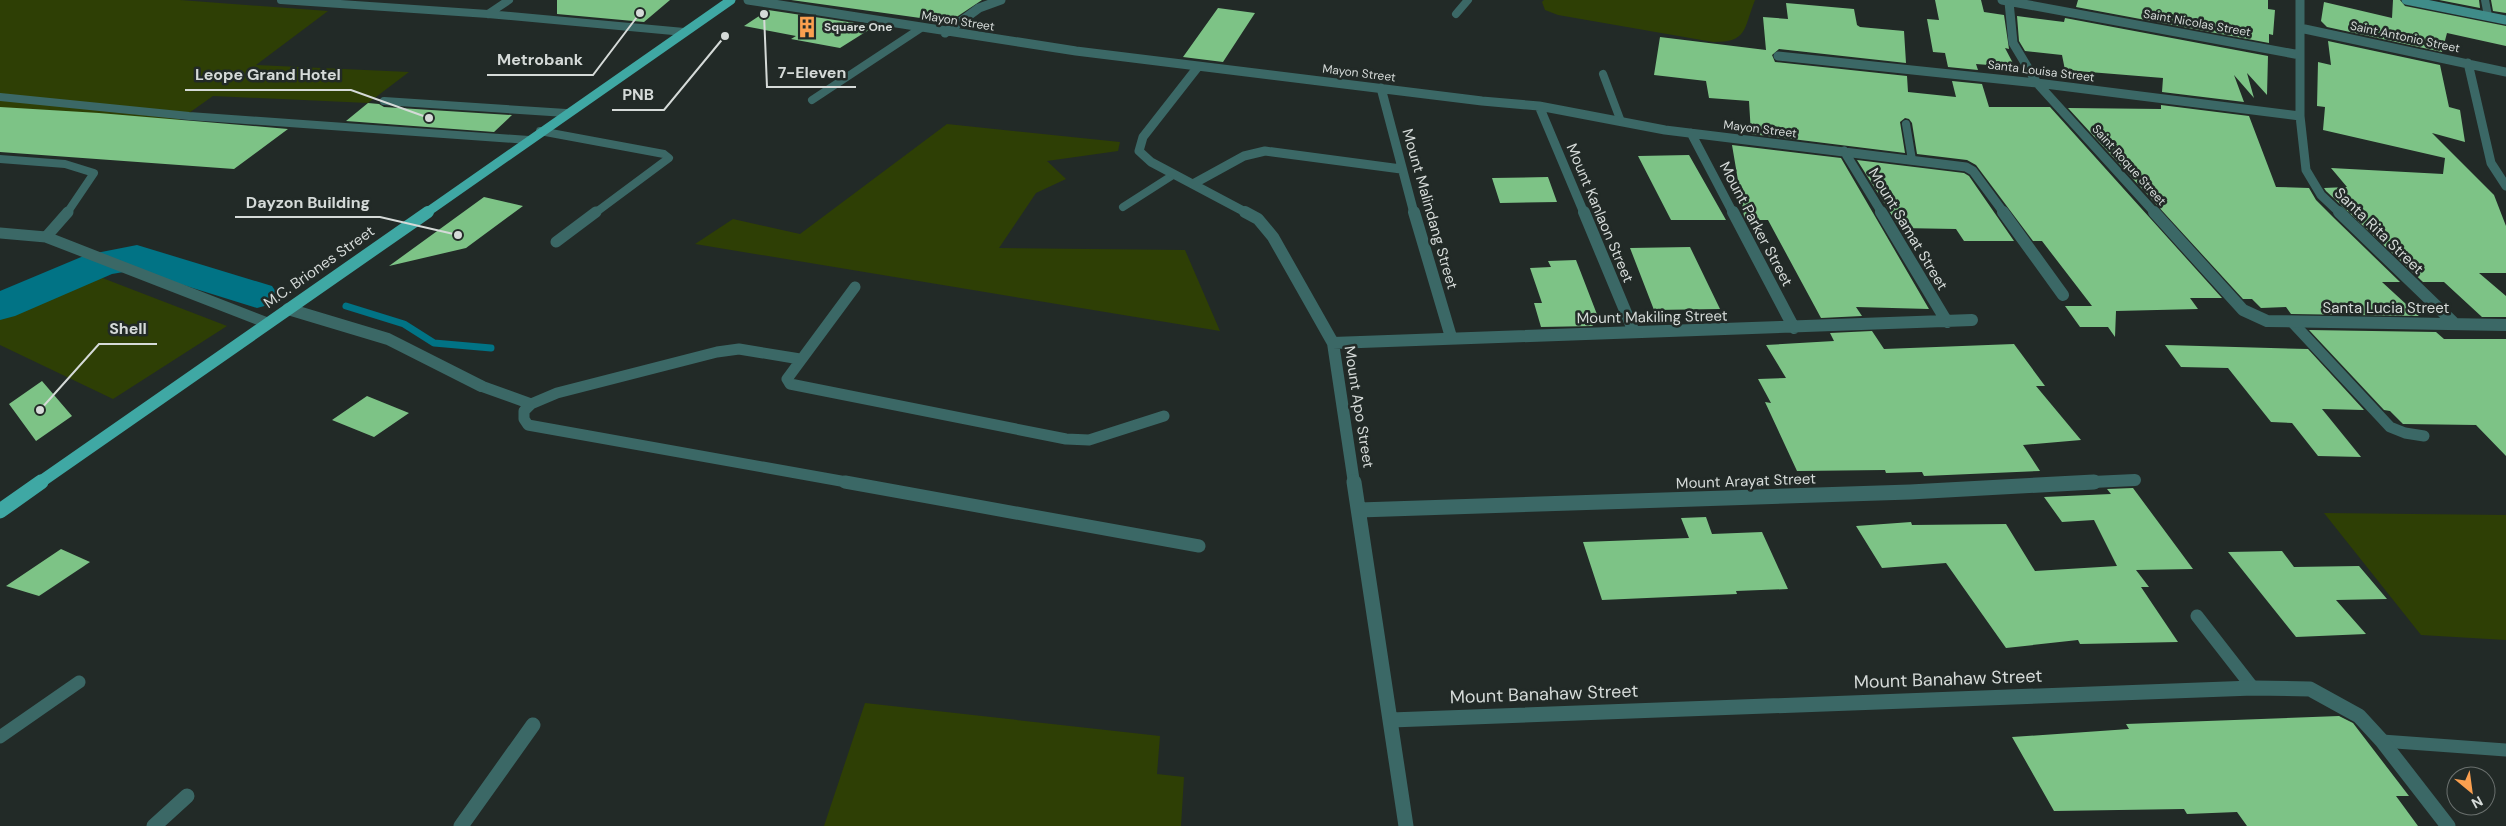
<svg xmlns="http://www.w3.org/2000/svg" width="2506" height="826" font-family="'DM Sans',sans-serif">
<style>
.green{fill:#2e3f05}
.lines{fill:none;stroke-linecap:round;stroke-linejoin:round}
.stream{stroke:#017385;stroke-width:7}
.river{fill:#017385;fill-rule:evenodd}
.building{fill:#7dc386}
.lane-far2{stroke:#3b6866;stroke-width:8}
.lane-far1{stroke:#3b6866;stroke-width:11}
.lane{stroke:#3b6866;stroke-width:13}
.street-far2{stroke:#3b6866;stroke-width:9}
.street-far1{stroke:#3b6866;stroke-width:12}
.street{stroke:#3b6866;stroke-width:15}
.secondary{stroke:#3f8c89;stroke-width:9}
.primary-far2{stroke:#3fa8a4;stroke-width:9}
.primary-far1{stroke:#3fa8a4;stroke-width:12}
.primary{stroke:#3fa8a4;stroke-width:15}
.labels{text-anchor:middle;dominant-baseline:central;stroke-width:5;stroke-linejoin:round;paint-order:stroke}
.far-street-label{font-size:12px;fill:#d5dad8;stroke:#222a27}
.far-poi-label{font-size:12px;font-weight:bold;fill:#d5dad8;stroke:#222a27;text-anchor:start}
.street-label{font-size:15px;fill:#d5dad8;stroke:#222a27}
.near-street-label{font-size:18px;fill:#d5dad8;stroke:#222a27}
.leader{fill:none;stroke:#d5dad8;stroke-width:2}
.callout-dot{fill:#d5dad8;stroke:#222a27;stroke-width:2}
.callout-label{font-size:16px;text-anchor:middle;font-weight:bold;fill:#d5dad8;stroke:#222a27;stroke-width:5;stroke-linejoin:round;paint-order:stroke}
</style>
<rect width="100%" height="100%" fill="#222a27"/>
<!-- green -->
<path class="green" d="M 0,0 L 180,0 L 328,11 L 256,65 L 409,72 L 368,103 L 213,96 L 179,120 L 0,108 Z
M 1544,0 L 1755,0 C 1743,30 1748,42 1713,42 L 1558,15 L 1545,10 L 1542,2 Z
M 947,124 L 1120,142 L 1118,151 L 1047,161 L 1066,179 L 1036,193 L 999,248 L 1185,250 L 1220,331 L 695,244 L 733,219 L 800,234 Z
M 92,274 L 227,326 L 113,399 L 0,345 L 0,312 Z
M 2324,513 L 2506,515 L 2506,640 L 2421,635 Z
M 865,703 L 1160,736 L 1157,774 L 1184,777 L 1181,826 L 824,826 Z"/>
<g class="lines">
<!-- stream -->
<path class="stream" d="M 346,306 L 404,324 L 434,343 L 491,348"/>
<!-- river -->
<path class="river" d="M 137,245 L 272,286 L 278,295 L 272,304 L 257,308 L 135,270 L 112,274 L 15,316 L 0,320 L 0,291 L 86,255 Z"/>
</g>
<!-- building -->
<path class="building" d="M 557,0 L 670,0 L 644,22 L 557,14 Z
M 791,0 L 982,0 L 949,22 Z
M 1935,0 L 1981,0 L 1984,12 L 2004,15 L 2009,49 L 2005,48 L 2015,67 L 1976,64 L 1978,70 L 1948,67 L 1945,53 L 1933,52 L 1927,19 L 1939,20 Z
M 2078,0 L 2268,0 L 2268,9 L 2275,10 L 2273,35 L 2269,34 L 2269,43 L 2076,7 Z
M 2393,0 L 2400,0 L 2405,6 L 2506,26 L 2506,46 L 2447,33 L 2442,52 L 2327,27 L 2321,21 L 2324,2 L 2392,18 Z
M 2439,0 L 2479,0 L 2480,8 Z
M 2491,0 L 2506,0 L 2506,13 L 2493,11 Z
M 1786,3 L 1854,9 L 1857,25 L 1860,27 L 1904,31 L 1906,63 L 1779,49 L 1772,55 L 1775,62 L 1907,76 L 1908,92 L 1956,97 L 1952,81 L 1982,84 L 1989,107 L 2050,107 L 2222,298 L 2190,298 L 2198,309 L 2116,311 L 2115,337 L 2108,327 L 2080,327 L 2065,306 L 2092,306 L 2042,241 L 2033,241 L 1976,165 L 1967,160 L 1917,154 L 1912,123 L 1909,119 L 1905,118 L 1900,122 L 1905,153 L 1751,134 L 1749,101 L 1709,98 L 1706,81 L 1654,75 L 1660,37 L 1766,50 L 1763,17 L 1788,19 Z
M 1218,8 L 1255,13 L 1223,62 L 1183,57 Z
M 768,10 L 875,26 L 840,48 L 791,39 L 796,36 L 744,26 Z
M 2017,16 L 2064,22 L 2065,18 L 2268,56 L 2267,95 L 2247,73 L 2254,98 L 2234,75 L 2244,102 L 2162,92 L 2163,78 L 2065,70 L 2062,55 L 2025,51 L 2019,41 Z
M 2328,41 L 2440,65 L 2449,107 L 2460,110 L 2465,142 L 2432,133 L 2494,195 L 2506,226 L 2506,273 L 2479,273 L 2506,296 L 2506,317 L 2482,317 L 2444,282 L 2423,282 L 2326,191 L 2324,188 L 2347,187 L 2331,168 L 2443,174 L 2445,158 L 2323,130 L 2325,107 L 2317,106 L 2318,62 L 2331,65 Z
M 368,103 L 379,104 L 384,107 L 512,115 L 494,132 L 346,121 Z
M 2161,105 L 2249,116 L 2276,187 L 2309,188 L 2316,200 L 2334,218 L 2400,282 L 2382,282 L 2419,316 L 2291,314 L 2286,307 L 2261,308 L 2252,299 L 2243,299 L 2068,108 L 2161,109 Z
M 0,107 L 99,113 L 288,129 L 234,169 L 0,152 Z
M 1732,145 L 1841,158 L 1929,309 L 1856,307 L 1862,316 L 1821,318 L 1768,220 L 1746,220 L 1744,216 Z
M 1689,155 L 1726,220 L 1671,220 L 1638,156 Z
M 1857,160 L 1964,173 L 1969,176 L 2014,241 L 1964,241 L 1956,229 L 1900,228 Z
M 1548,177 L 1557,202 L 1500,203 L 1492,178 Z
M 484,197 L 523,206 L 466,248 L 389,266 Z
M 1690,247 L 1720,309 L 1654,310 L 1630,248 Z
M 1576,260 L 1598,317 L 1590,317 L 1593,326 L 1541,327 L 1534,303 L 1542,303 L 1530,268 L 1551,267 L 1548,261 Z
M 2309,330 L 2436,332 L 2444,339 L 2506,339 L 2506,456 L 2476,425 L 2403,424 L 2390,411 L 2384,410 Z
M 1872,331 L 1884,349 L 2014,344 L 2045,386 L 2036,386 L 2081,440 L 2023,445 L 2040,471 L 1924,476 L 1922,472 L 1886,473 L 1885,470 L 1797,471 L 1765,402 L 1771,403 L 1758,379 L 1786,378 L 1766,345 L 1834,341 L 1830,333 Z
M 2165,345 L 2308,349 L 2364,410 L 2322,409 L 2361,457 L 2318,456 L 2292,423 L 2271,422 L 2228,368 L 2181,367 Z
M 42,381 L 72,416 L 36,441 L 9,404 Z
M 367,396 L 409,413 L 374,437 L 332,420 Z
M 2133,488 L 2193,569 L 2136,570 L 2149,587 L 2141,587 L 2178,642 L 2080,644 L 2078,640 L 2006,648 L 1946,563 L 1882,568 L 1856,526 L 1911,522 L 1912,525 L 2006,524 L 2035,571 L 2117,566 L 2094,520 L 2062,522 L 2044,497 L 2111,494 L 2107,489 Z
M 1706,517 L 1712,534 L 1762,532 L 1788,589 L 1736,591 L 1737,594 L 1602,600 L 1583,542 L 1689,538 L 1681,518 Z
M 61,549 L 90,562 L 39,596 L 6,586 Z
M 2282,551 L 2294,567 L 2359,566 L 2387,599 L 2336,600 L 2366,634 L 2296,637 L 2228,552 Z
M 2339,716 L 2353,723 L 2409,796 L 2396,796 L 2418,826 L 2247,826 L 2237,812 L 2187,814 L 2184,809 L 2054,811 L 2012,737 L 2129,729 L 2126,724 Z"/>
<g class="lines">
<!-- lane-far2 -->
<path class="lane-far2" d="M 281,0 L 488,14 L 684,32
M 2485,0 L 2488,16
M 488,14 L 509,0
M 1456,14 L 1468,0
M 1603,74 L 1620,119
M 0,97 L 189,116 L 529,140
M 812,100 L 921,28
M 384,101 L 566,113
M 1906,124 L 1912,160
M 540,131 L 664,154 L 669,158 L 595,213
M 0,159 L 65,164 L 94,173 L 67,213
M 1123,207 L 1173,175"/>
<!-- lane-far1 -->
<path class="lane-far1" d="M 0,233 L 46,237 L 267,323
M 46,237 L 68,212
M 556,242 L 596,212
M 855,287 L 787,379 L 790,384 L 1066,439 L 1089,440 L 1164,416
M 2293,323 L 2390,427 L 2405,433 L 2424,436
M 481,386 L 531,404 L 524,411 L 524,419 L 528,425 L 852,483
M 531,404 L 557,393 L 717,352 L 739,349 L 800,359"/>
<!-- lane -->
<path class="lane" d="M 845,482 L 1199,546
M 2197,616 L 2253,688
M 0,737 L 79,682
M 2382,741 L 2506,750"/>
<!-- street-far2 -->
<path class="street-far2" d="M 748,0 L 1076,51 L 1482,101 L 1539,106 L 1665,130 L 1966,167 L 1973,171 L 2004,213
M 2002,0 L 2300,55
M 2300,0 L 2300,116 L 2306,170 L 2321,195 L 2340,213
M 2009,2 L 2013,43 L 2037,83 L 2155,213
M 2300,28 L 2506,72
M 945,33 L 979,8 L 1001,0
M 1778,56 L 2037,83 L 2300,116
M 2468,63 L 2491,163 L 2506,186
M 1197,68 L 1143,137 L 1139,151 L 1151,162 L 1247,213
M 1381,88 L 1414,213
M 1539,106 L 1584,213
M 1691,133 L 1733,213
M 1844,151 L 1882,213
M 1193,184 L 1244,156 L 1265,151 L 1401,169"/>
<!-- street-far1 -->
<path class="street-far1" d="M 1245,212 L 1258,219 L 1273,237 L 1333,343 L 1354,483
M 1414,212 L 1451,337
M 1584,212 L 1634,332
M 1733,212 L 1794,328
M 1881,212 L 1947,322
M 2003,212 L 2063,295
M 2154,212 L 2243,310 L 2267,321 L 2506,325
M 2339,212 L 2454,323
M 288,309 L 388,339 L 481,386
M 1333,343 L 1972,320
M 2071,483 L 2135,480"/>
<!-- street -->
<path class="street" d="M 1354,482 L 1406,826
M 1359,510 L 1910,492 L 2094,482
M 1391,720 L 2253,688 L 2310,689 L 2359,716 L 2382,741 L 2448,826
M 154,826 L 187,796
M 461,826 L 533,725"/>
<!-- secondary -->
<path class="secondary" d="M 2406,0 L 2506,20"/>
<!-- primary-far2 -->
<path class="primary-far2" d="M 426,213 L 731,0"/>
<!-- primary-far1 -->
<path class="primary-far1" d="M 39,483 L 428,212"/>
<!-- primary -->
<path class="primary" d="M 0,511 L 41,482"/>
</g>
<!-- icons -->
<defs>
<g id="building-bare" transform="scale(1.725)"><path d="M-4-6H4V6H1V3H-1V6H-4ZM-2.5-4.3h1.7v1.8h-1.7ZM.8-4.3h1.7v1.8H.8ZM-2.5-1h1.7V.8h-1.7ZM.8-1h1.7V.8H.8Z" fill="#fa9f4f" stroke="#222a27" stroke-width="2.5" paint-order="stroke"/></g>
</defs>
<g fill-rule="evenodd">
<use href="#building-bare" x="807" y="27"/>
</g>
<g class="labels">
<!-- far-street labels -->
<g class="far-street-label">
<text transform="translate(958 21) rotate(9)">Mayon Street</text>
<text transform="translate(2197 23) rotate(10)">Saint Nicolas Street</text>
<text transform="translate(2405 37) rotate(12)">Saint Antonio Street</text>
<text transform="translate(2041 71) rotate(7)">Santa Louisa Street</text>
<text transform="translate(1359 73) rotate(7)">Mayon Street</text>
<text transform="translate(1760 129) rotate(7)">Mayon Street</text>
<text transform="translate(2129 165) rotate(48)">Saint Roque Street</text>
</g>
<!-- far-poi labels -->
<g class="far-poi-label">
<text x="824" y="27">Square One</text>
</g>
<!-- street labels -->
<g class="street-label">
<text transform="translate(1430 209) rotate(74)">Mount Malindang Street</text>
<text transform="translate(1600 213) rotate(67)">Mount Kanlaon Street</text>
<text transform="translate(1756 224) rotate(62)">Mount Parker Street</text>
<text transform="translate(1908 229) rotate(59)">Mount Samat Street</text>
<text transform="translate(2379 231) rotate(44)">Santa Rita Street</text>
<text transform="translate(319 267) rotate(-35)">M.C. Briones Street</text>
<text x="2386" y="308">Santa Lucia Street</text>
<text transform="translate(1652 317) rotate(-1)">Mount Makiling Street</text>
<text transform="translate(1359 407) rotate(81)">Mount Apo Street</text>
<text transform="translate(1746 481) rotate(-2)">Mount Arayat Street</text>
</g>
<!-- near-street labels -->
<g class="near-street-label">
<text transform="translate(1948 679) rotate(-2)">Mount Banahaw Street</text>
<text transform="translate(1544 694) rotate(-2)">Mount Banahaw Street</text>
</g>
</g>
<!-- callouts -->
<path class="leader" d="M640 13L593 75H487M764 14L767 87H856M429 118L351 90H185M725 36L664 110H612M458 235L380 217H235M40 410L99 344H157"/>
<g class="callout-dot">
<circle cx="640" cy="13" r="5"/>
<circle cx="764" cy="14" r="5"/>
<circle cx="429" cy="118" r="5"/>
<circle cx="725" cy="36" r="5"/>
<circle cx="458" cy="235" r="5"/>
<circle cx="40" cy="410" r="5"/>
</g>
<g class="callout-label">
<text x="540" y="65">Metrobank</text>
<text x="812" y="78">7-Eleven</text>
<text x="268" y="80">Leope Grand Hotel</text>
<text x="638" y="100">PNB</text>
<text x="308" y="208">Dayzon Building</text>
<text x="128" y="334">Shell</text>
</g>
<!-- north arrow -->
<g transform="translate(2471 791) rotate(151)"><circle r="24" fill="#222a27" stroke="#6a706e"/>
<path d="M0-4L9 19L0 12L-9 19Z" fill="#fa9f4f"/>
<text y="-8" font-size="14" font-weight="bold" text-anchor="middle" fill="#d5dad8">N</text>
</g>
</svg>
